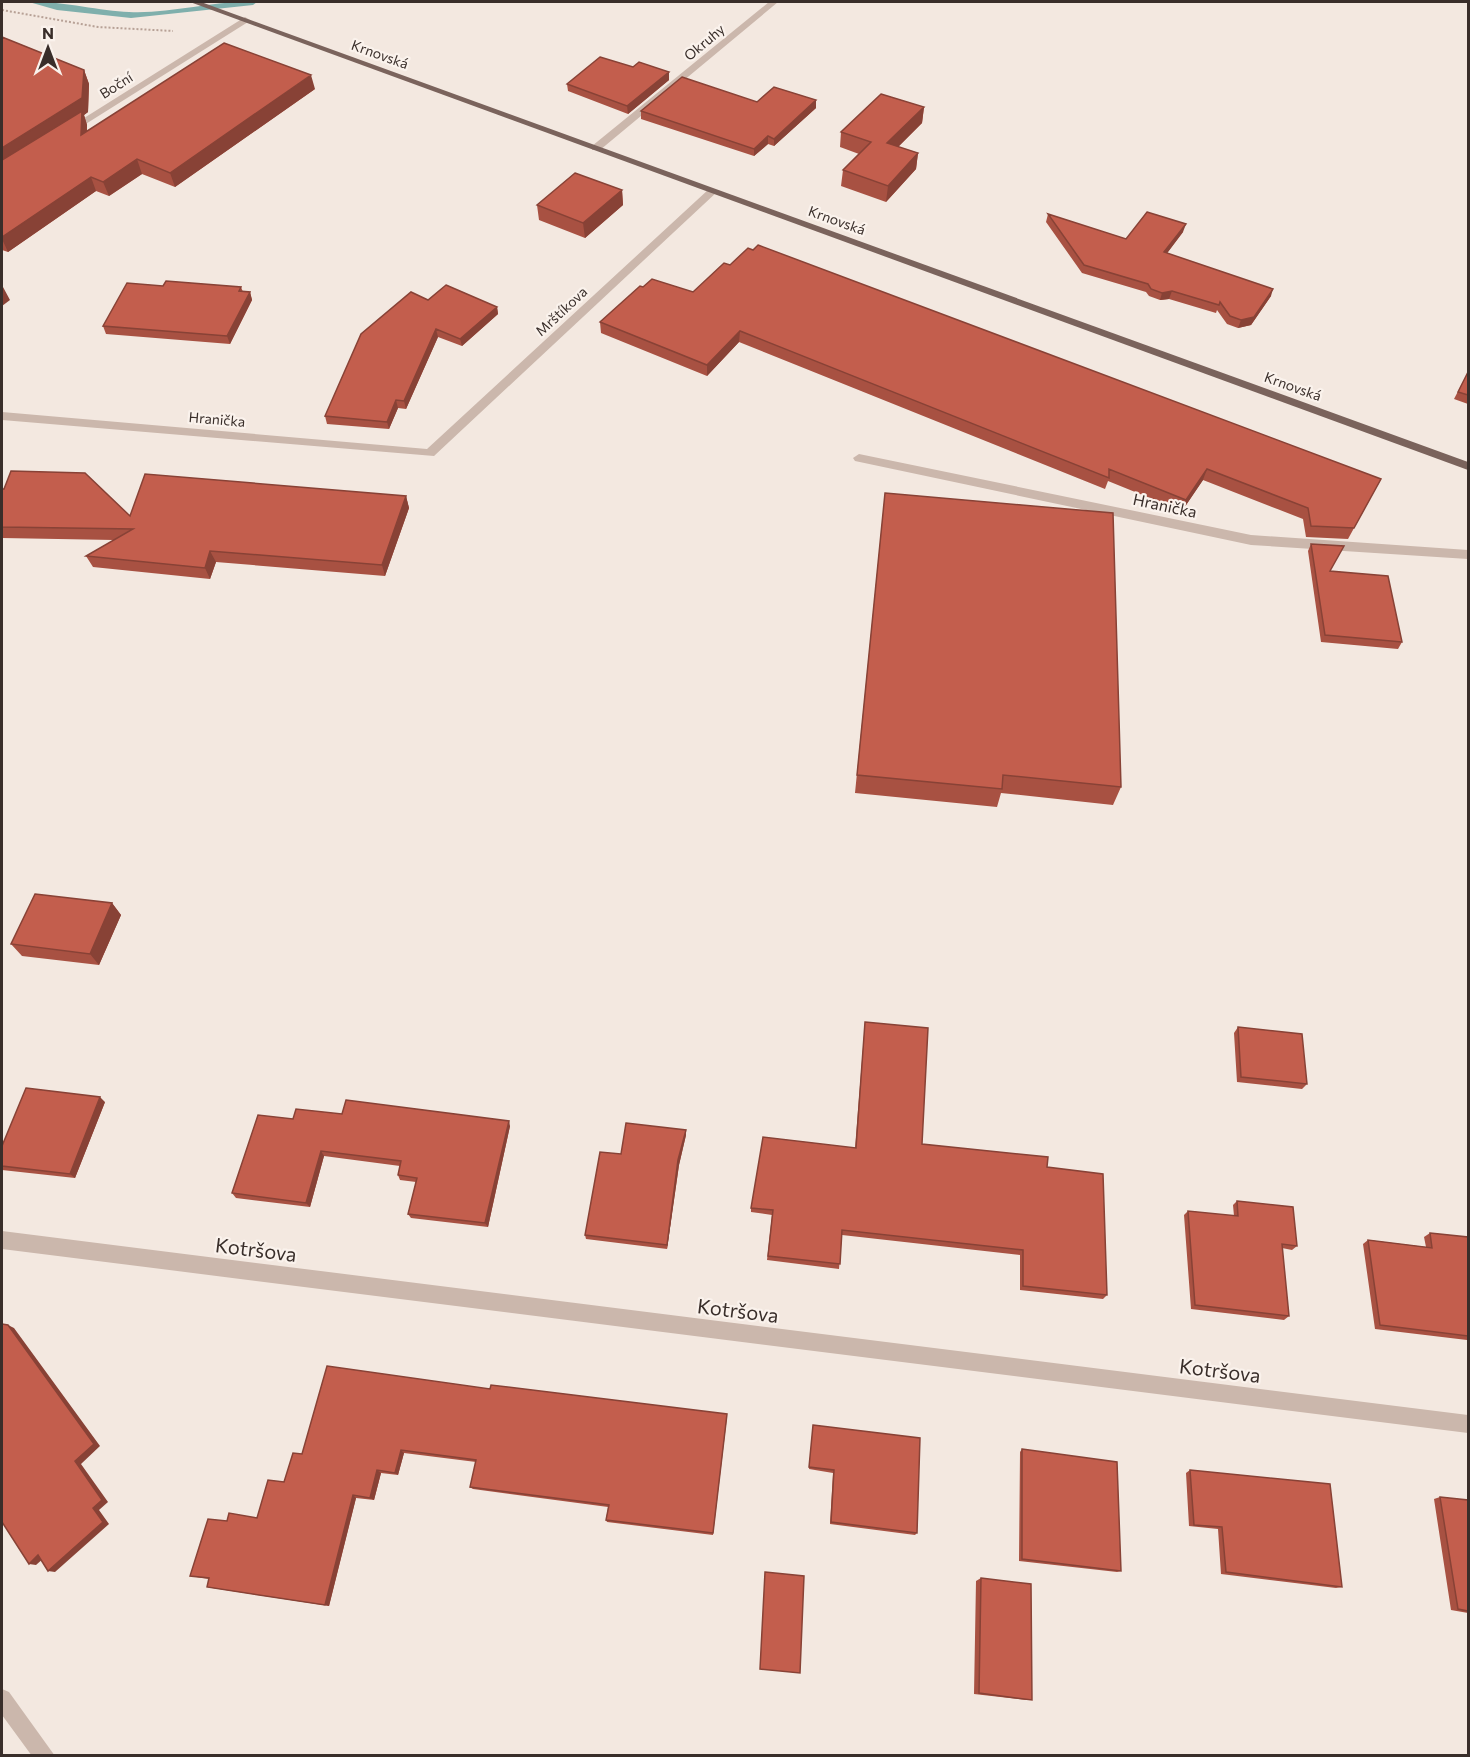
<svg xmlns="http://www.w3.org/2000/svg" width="1470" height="1757" font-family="Commissioner,sans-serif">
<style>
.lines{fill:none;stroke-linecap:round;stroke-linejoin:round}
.stream{fill:#7fafac;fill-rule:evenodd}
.path{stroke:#b7a196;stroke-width:2;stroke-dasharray:2 2;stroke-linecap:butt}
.street{fill:#cbb7ac;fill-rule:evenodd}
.primary{fill:#7a635c;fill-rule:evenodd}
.wall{fill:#a85142}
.shaded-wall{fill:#884236}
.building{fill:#c35e4d;stroke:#884236;stroke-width:1.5}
.labels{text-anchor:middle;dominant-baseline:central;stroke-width:4.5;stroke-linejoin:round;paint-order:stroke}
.far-street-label{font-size:14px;fill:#392e2a;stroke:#faf2ec}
.street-label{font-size:16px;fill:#392e2a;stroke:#faf2ec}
.near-street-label{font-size:20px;fill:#392e2a;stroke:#faf2ec}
</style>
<rect width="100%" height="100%" fill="#f3e8e0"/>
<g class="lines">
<!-- stream -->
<path class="stream" d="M 29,2 C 56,0 99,11 129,12 C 172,14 215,0 257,2 L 253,5 L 131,18 L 57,10 Z"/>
<!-- path -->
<path class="path" d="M 2,10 L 98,27 L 173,31"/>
<!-- street -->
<path class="street" d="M 769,2 L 778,2 L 600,150 L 592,150 L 592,146 Z
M 245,17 L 250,20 L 248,22 L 73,132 L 65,130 Z
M 709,189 L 718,191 L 434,456 L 2,420 L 2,412 L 427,449 Z
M 859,454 L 1251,535 L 1468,550 L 1468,559 L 1251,545 L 855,461 L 853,458 Z
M 2,1231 L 1468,1415 L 1468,1433 L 2,1249 Z
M 2,1689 L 9,1692 L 55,1756 L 32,1756 L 2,1715 Z"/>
<!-- primary -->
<path class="primary" d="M 190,2 L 201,2 L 1468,462 L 1468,470 Z"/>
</g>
<!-- wall -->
<path class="wall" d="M 2,37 L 84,70 L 89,84 L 88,112 L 84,115 L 87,125 L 87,131 L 315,89 L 175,187 L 142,174 L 109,196 L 96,191 L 8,252 L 2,250 Z
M 633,67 L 669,80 L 628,114 L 568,91 L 567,84 Z
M 816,100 L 816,108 L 774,146 L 768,144 L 754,156 L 641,119 L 641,111 L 757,102 Z
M 924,107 L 922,123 L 898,147 L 918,153 L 916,169 L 886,202 L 841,186 L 843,170 L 859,154 L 840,147 L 841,132 Z
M 622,190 L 623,205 L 585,238 L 539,220 L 537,205 Z
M 1048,214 L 1126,239 L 1183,232 L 1167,253 L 1271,296 L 1251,325 L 1238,328 L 1227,324 L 1217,310 L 1216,313 L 1169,299 L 1160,300 L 1149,296 L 1146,292 L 1082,273 L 1046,222 Z
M 730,265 L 1381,479 L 1348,539 L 1306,537 L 1303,519 L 1203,480 L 1182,511 L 1108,481 L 1105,489 L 739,342 L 707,376 L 601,333 L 600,322 L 643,287 L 693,292 Z
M 163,286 L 241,287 L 243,292 L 250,292 L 252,300 L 230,344 L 106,334 L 103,326 Z
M 428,300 L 497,307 L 498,314 L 462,346 L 438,337 L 406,409 L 398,408 L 389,429 L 327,424 L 325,416 Z
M 1468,372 L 1468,404 L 1454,399 Z
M 2,489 L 130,516 L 406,496 L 409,508 L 385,576 L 216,562 L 210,579 L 93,567 L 86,556 L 114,540 L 2,538 Z
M 885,493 L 1121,787 L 1113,805 L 1001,793 L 997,807 L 855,793 Z
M 1311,544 L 1330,571 L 1402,642 L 1398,649 L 1321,642 L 1308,551 Z
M 112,903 L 121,915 L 99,965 L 22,956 L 11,944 Z
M 865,1022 L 922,1144 L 1047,1167 L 1107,1295 L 1103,1299 L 1020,1290 L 1020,1255 L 842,1235 L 839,1269 L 767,1260 L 772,1215 L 751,1212 L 751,1208 L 855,1148 Z
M 1238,1027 L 1307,1084 L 1302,1089 L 1237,1082 L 1234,1033 Z
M 105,1102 L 75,1178 L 2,1170 L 2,1146 Z
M 342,1114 L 510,1126 L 488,1227 L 411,1218 L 408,1214 L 416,1182 L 400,1180 L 398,1175 L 400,1166 L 324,1156 L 310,1207 L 236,1198 L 232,1193 L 293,1119 Z
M 686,1135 L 679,1165 L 667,1249 L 586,1239 L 585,1235 L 621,1154 Z
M 1237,1201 L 1297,1246 L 1292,1250 L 1282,1248 L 1289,1316 L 1284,1320 L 1191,1309 L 1184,1215 L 1188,1211 L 1234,1216 L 1233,1205 Z
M 1430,1233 L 1468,1237 L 1468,1339 L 1467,1340 L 1375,1329 L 1363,1244 L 1368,1240 L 1426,1247 L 1424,1237 Z
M 490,1389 L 727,1417 L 713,1535 L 607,1522 L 606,1520 L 608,1507 L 473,1489 L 470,1487 L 476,1462 L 404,1453 L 398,1475 L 381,1473 L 374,1500 L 356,1498 L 329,1606 L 212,1588 L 207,1587 L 209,1579 L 190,1576 L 227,1521 L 257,1518 L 284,1482 L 302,1454 Z
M 813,1425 L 917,1533 L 915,1535 L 830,1524 L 833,1473 L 809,1469 Z
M 1022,1449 L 1121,1571 L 1117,1572 L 1019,1561 L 1020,1452 Z
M 1190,1470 L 1342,1587 L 1336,1588 L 1221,1574 L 1218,1529 L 1189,1526 L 1186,1473 Z
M 1440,1497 L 1468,1500 L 1468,1613 L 1451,1610 L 1434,1499 Z
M 981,1578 L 1032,1700 L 1026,1700 L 974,1694 L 976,1581 Z"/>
<!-- shaded-wall -->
<path class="shaded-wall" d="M 84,70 L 89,84 L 88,112 L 84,115 L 87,125 L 86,149 L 2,167 L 2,148 Z
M 669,72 L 669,80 L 628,114 L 627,106 Z
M 311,75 L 315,89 L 175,187 L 170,173 Z
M 816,100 L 816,108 L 774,146 L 774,139 Z
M 924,107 L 922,123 L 886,159 L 887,143 Z
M 768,136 L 768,144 L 754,156 L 754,149 Z
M 918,153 L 916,169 L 886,202 L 888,186 Z
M 137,159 L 142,174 L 109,196 L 103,182 Z
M 91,177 L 96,191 L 8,252 L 2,239 L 2,237 Z
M 622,190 L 623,205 L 585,238 L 583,223 Z
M 1186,224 L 1183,232 L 1162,260 L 1164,252 Z
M 3,287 L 10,300 L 2,306 L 2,288 Z
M 1273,289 L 1271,296 L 1251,325 L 1238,328 L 1241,320 Z
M 1172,291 L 1169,299 L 1160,300 L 1162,293 Z
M 250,292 L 252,300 L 230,344 L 227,336 Z
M 497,307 L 498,314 L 462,346 L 460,339 Z
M 436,329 L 438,337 L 406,409 L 404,401 Z
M 740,331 L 739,342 L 707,376 L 707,365 Z
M 396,400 L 398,408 L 389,429 L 387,422 Z
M 1207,469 L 1203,480 L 1182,511 L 1186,500 Z
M 406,496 L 409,508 L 385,576 L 382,565 Z
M 210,551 L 216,562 L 210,579 L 205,568 Z
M 112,903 L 121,915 L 99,965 L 90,954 Z
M 100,1097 L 105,1102 L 75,1178 L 70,1174 Z
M 509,1121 L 510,1126 L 488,1227 L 485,1223 Z
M 686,1130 L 686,1135 L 679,1165 L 667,1249 L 667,1245 L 678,1160 Z
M 321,1151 L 324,1156 L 310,1207 L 306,1203 Z
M 8,1325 L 14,1328 L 100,1446 L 81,1464 L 108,1502 L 99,1510 L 109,1524 L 55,1572 L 48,1571 L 93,1508 L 75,1461 Z
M 401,1450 L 404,1453 L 398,1475 L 395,1473 Z
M 377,1470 L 381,1473 L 374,1500 L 370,1498 Z
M 353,1495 L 356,1498 L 329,1606 L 325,1605 Z
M 38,1555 L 45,1557 L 36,1565 L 29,1564 Z"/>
<!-- building -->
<path class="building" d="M 2,37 L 84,70 L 82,98 L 2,148 Z
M 224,43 L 311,75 L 170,173 L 137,159 L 103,182 L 91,177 L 2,237 L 2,160 L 82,111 L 81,135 Z
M 600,57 L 633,67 L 639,62 L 669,72 L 627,106 L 567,84 Z
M 682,77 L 757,102 L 774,87 L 816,100 L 774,139 L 768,136 L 754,149 L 641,111 Z
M 881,94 L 924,107 L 887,143 L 918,153 L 888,186 L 843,170 L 871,142 L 841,132 Z
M 575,173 L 622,190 L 583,223 L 537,205 Z
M 1147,212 L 1186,224 L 1164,252 L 1273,289 L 1254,317 L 1241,320 L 1230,316 L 1220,302 L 1219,305 L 1172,291 L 1162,293 L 1151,289 L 1148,284 L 1084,265 L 1048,214 L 1126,239 Z
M 758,245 L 1381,479 L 1354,528 L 1311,526 L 1308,508 L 1207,469 L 1186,500 L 1109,469 L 1109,478 L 740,331 L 707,365 L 600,322 L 640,286 L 643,287 L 652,279 L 693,292 L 724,263 L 730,265 L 748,248 L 753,250 Z
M 166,281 L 241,287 L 239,291 L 250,292 L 227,336 L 103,326 L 127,283 L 163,286 Z
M 446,285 L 497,307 L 460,339 L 436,329 L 404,401 L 396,400 L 387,422 L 325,416 L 361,334 L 411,292 L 428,300 Z
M 1468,372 L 1468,395 L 1458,392 Z
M 11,471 L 85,473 L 130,516 L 145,474 L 406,496 L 382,565 L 210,551 L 205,568 L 86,556 L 133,529 L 2,527 L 2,489 L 4,489 Z
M 885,493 L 1113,513 L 1121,787 L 1003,775 L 1002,789 L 857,775 Z
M 1311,544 L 1344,546 L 1330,571 L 1388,576 L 1402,642 L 1325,635 Z
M 35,894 L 112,903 L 90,954 L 11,944 Z
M 865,1022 L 928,1028 L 922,1144 L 1048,1157 L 1047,1167 L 1103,1174 L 1107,1295 L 1023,1286 L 1023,1250 L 842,1230 L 840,1264 L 768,1256 L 773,1210 L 751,1208 L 763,1137 L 856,1148 Z
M 1238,1027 L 1302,1034 L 1307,1084 L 1241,1077 Z
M 26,1088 L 100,1097 L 70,1174 L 2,1166 L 2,1146 Z
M 346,1100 L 509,1121 L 485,1223 L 408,1214 L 417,1178 L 398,1175 L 401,1161 L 321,1151 L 306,1203 L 232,1193 L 258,1115 L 293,1119 L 296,1109 L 342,1114 Z
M 626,1123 L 686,1130 L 678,1160 L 667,1245 L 585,1235 L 600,1152 L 621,1154 Z
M 1237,1201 L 1293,1207 L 1297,1246 L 1282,1244 L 1289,1316 L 1195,1305 L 1188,1211 L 1238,1216 Z
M 1430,1233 L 1468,1237 L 1468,1336 L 1380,1325 L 1368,1240 L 1432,1248 Z
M 2,1324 L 8,1325 L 94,1444 L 75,1461 L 102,1500 L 93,1508 L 103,1522 L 48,1571 L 38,1555 L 29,1564 L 2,1522 Z
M 327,1366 L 490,1389 L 491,1385 L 727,1414 L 713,1533 L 606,1520 L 609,1505 L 470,1487 L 476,1460 L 401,1450 L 395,1473 L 377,1470 L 370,1498 L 353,1495 L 325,1605 L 207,1587 L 209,1578 L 190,1576 L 208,1519 L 227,1521 L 229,1513 L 257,1518 L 268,1480 L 284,1482 L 293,1453 L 302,1454 Z
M 813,1425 L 920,1438 L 917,1533 L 831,1522 L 834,1470 L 809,1467 Z
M 1022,1449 L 1117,1462 L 1121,1571 L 1022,1559 Z
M 1190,1470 L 1330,1484 L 1342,1587 L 1226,1572 L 1222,1527 L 1194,1525 Z
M 1440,1497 L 1468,1500 L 1468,1611 L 1458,1609 Z
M 765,1572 L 804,1576 L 800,1673 L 760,1669 Z
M 981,1578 L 1031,1584 L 1032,1700 L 979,1693 Z"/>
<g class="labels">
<!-- far-street labels -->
<g class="far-street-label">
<text transform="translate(704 42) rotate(-40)">Okruhy</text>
<text transform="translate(380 54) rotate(20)">Krnovská</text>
<text transform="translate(116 85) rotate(-32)">Boční</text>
<text transform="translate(837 220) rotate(20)">Krnovská</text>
<text transform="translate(561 311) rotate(-43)">Mrštíkova</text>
<text transform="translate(1293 386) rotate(20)">Krnovská</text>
<text transform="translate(217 419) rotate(5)">Hranička</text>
</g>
<!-- street labels -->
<g class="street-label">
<text transform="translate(1165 505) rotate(12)">Hranička</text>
</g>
<!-- near-street labels -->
<g class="near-street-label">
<text transform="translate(256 1249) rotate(7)">Kotršova</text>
<text transform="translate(738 1310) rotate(7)">Kotršova</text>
<text transform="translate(1220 1370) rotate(7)">Kotršova</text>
</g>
</g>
<!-- border -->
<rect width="1470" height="1757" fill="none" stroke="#392e2a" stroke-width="6"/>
<!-- north arrow -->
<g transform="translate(48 48)" stroke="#faf2ec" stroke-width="4.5" paint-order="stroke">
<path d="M0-4.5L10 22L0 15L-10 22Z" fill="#392e2a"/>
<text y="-9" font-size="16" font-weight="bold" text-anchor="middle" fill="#392e2a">N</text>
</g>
</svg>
